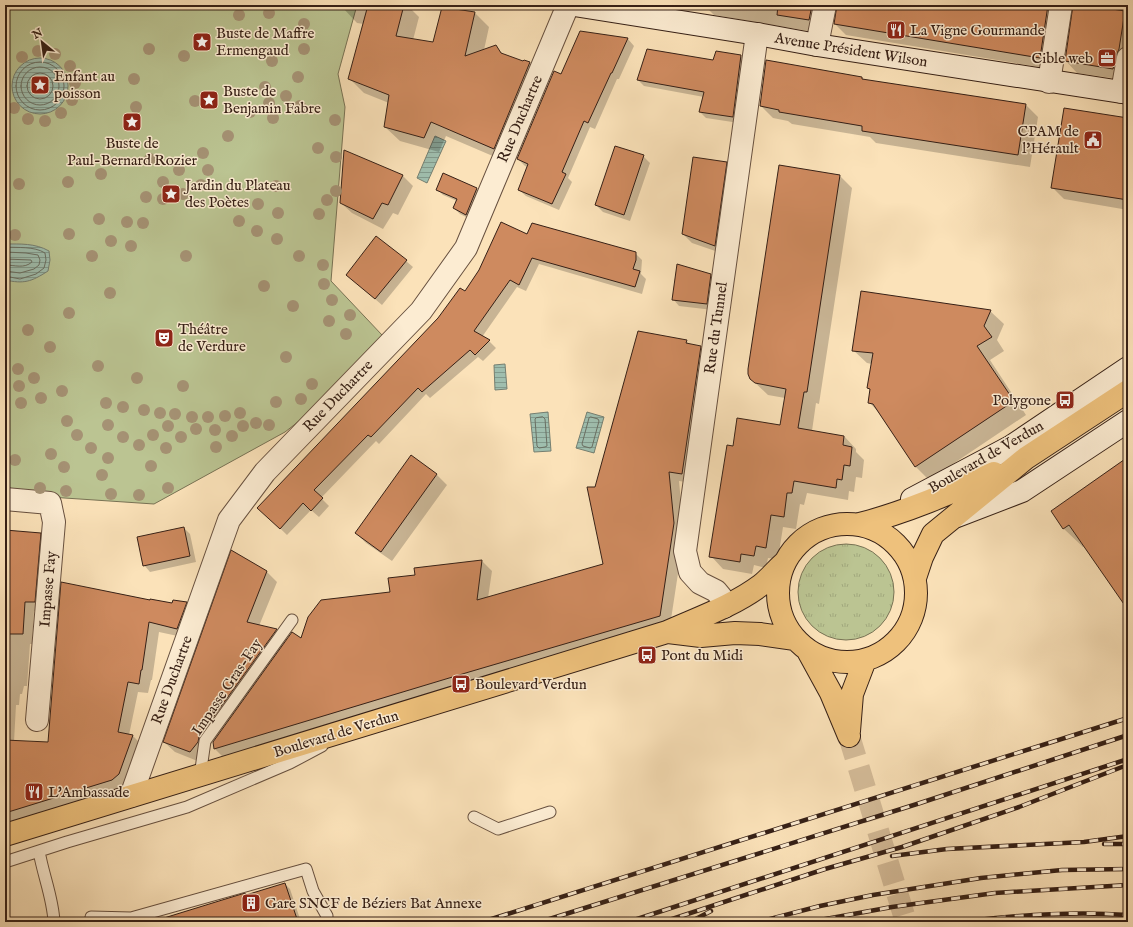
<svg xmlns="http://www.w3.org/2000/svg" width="1133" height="927" font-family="'IM FELL English',serif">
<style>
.grass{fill:url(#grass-tufts);stroke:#787254}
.garden{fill:#bbc492;stroke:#787254}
.water{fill:url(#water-rules);stroke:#757f71}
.shadow{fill:#0003;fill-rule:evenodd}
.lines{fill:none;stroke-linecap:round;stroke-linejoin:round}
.shore{stroke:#6a6f62;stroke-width:1}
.building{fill:#ce8a5f;stroke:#362016}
.primary-tunnel{stroke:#d4bb98;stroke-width:22;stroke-dasharray:22 11;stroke-linecap:butt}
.service-casing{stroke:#67503f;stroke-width:13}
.minor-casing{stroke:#67503f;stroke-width:24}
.secondary-casing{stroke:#362016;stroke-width:24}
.primary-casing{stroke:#362016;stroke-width:24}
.service{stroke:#fcecd2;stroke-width:11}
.minor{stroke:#fcecd2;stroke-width:22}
.secondary{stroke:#fcecd2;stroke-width:22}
.primary{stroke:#eec17c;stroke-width:22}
.rail-casing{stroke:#362016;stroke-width:4.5}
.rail{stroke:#fcecd2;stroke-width:3;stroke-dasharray:9;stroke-linecap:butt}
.tree{fill:#a59274}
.labels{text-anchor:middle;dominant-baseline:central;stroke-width:3;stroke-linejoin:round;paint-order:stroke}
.poi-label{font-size:15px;fill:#362016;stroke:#fcecd2;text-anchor:start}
.street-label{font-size:15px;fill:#362016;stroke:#fcecd2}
</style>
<defs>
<pattern id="grass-tufts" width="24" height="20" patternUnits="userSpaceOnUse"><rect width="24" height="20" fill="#bbc492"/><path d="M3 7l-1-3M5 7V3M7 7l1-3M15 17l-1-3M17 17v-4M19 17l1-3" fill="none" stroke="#a1a87d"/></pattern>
<pattern id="water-rules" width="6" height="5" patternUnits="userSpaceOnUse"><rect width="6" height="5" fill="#9fbeae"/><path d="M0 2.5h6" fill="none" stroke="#829a8d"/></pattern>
</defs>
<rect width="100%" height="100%" fill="#fbe2b9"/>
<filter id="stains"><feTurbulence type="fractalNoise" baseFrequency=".005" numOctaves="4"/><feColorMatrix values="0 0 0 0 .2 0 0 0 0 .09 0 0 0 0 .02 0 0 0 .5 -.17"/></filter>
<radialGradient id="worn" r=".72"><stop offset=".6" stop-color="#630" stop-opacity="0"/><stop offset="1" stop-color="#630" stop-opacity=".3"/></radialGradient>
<!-- grass -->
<path class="grass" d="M798 592a48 48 0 1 1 96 0a48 48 0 1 1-96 0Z"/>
<!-- garden -->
<path class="garden" d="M 5,5 L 357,5 L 338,74 L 345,107 L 331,281 L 382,335 L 312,411 L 285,432 L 154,504 L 5,494 Z"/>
<!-- water -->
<path class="water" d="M12 86a28 28 0 1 1 56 0a28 28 0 1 1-56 0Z
M 435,136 L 446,141 L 427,183 L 417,178 Z
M 5,244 C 20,244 35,243 49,251 L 50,260 L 48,271 C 31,282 24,284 5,280 Z
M 505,364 L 507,389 L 495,390 L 494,365 Z
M 548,412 L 551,451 L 534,452 L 530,414 Z
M 587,412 L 604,417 L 594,453 L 576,448 Z"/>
<!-- shadow -->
<path class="shadow" d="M 344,5 L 407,5 L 419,17 L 413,40 L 434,44 L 443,8 L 475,13 L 489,27 L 484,50 L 495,46 L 504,55 L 523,63 L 524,61 L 530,63 L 544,78 L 509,163 L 446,136 L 439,152 L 400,141 L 385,127 L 389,103 L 364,93 L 349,78 L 364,24 L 357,23 L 343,8 Z
M 704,5 L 832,5 L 820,33 L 714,15 Z
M 838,5 L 1068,5 L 1051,69 L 846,35 L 835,24 Z
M 1074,5 L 1128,5 L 1128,65 L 1125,80 L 1077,73 L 1066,61 Z
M 580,32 L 628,39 L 634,46 L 619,79 L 617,79 L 595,129 L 590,127 L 568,178 L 572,182 L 559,210 L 526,196 L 519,190 L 528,167 L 525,166 L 518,159 L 561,75 Z
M 716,53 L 741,56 L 748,63 L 739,123 L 706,118 L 700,112 L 704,97 L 644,86 L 638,80 L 714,61 Z
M 767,61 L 862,78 L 865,80 L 1026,105 L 1038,117 L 1030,167 L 876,143 L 870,137 L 792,124 L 788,121 L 773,118 L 761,106 Z
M 1128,120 L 1128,210 L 1064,199 L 1052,187 Z
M 344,151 L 403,176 L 413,186 L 398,215 L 393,213 L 383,229 L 352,213 L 341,203 Z
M 643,156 L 650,163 L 630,221 L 603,212 L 596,205 Z
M 726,163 L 735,172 L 724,254 L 692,243 L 683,234 Z
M 444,174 L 477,189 L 483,195 L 472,220 L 460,214 L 454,208 L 457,201 L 443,195 L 438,190 Z
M 840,176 L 852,188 L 819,404 L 816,403 L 812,431 L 844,436 L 856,449 L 856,452 L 864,460 L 862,478 L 856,477 L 854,492 L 849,491 L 848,500 L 807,493 L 804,505 L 800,504 L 796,529 L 783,527 L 778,559 L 768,558 L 766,568 L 754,565 L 752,574 L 723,569 L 711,556 L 734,447 L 781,426 L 785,398 L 768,395 L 751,379 Z
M 527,235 L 635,253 L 642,260 L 641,274 L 646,279 L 642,294 L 539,264 L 526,291 L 517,287 L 482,337 L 489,341 L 496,348 L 483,361 L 478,357 L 430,398 L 426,394 L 379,444 L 376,441 L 321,498 L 329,506 L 319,517 L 311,510 L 287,535 L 259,508 L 465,293 Z
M 406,261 L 413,267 L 382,305 L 347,275 Z
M 710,274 L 717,281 L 713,310 L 679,306 L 673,299 Z
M 990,311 L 1004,324 L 997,340 L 1004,351 L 990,360 L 1026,415 L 929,480 L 916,467 L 882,416 L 869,402 L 871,390 L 868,388 L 872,364 L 867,363 L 853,350 Z
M 686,341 L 690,345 L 700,347 L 711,357 L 692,483 L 679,481 L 684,534 L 670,626 L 225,759 L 215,749 L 213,741 L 200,762 L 175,752 L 164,742 L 232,552 L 267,572 L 277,582 L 259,626 L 277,630 L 287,640 L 302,639 L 391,593 L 416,576 L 482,561 L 492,571 L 488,598 L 604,564 L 596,488 Z
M 411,456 L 437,475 L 447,485 L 392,561 L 366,543 L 356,533 Z
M 1128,458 L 1128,608 L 1085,546 L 1083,547 L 1064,529 L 1052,511 Z
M 184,528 L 190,534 L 196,562 L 150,572 L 144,565 Z
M 5,531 L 40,534 L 50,543 L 44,611 L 34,611 L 32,644 L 30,644 L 27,686 L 24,686 L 22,694 L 20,694 L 19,705 L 16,705 L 14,742 L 49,743 L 151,601 L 173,604 L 186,603 L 196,613 L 187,638 L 159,632 L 152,680 L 151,680 L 148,693 L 138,692 L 129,735 L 133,736 L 143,746 L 122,789 L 5,826 ZM 184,606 L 186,607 L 182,617 L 182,612 Z
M 285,884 L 290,889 L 301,922 L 155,922 L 219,902 L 246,896 Z"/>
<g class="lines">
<!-- shore -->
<path class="shore" d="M16 86a24 24 0 1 1 48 0a24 24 0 1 1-48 0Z
M21 86a19 19 0 1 1 38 0a19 19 0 1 1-38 0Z
M27 86a13 13 0 1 1 26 0a13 13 0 1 1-26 0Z
M 5,247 C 18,248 34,246 45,253 L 46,260 L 44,268 L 36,274 L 20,279 L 5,276
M 5,252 L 26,253 L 38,255 L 40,260 L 39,265 L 34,269 L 20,273 L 5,271
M 5,259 L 31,260 L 32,262 C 24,269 15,265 5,265
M 543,417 L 545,419 L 547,446 L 545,447 L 539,448 L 537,446 L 535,419 L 536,418 Z
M 591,417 L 598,419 L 599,421 L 592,447 L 590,448 L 583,446 L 582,444 L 589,418 Z"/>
</g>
<!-- building -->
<path class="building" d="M 368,5 L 404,5 L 396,36 L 433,42 L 442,7 L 475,12 L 465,56 L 496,45 L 501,53 L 523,61 L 524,60 L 530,62 L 494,149 L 431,122 L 424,138 L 384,127 L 389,95 L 348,79 Z
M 778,5 L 812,5 L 809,20 L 777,15 Z
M 837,5 L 1048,5 L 1040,58 L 834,24 Z
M 1073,5 L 1086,5 L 1125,11 L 1119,49 L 1116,56 L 1113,69 L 1065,61 Z
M 580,31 L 628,38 L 612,73 L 611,73 L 588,123 L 584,121 L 562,172 L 566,174 L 552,204 L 518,190 L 528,164 L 517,159 L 554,71 L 561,74 Z
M 647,49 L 713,60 L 716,51 L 741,55 L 733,117 L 699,112 L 704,92 L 637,80 Z
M 766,60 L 862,77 L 862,79 L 1026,104 L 1018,155 L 862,131 L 862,126 L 779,112 L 779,110 L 760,106 Z
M 1064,108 L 1128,118 L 1128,200 L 1051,188 Z
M 615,146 L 644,155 L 624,215 L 595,205 Z
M 344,150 L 403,175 L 388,205 L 382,203 L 373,219 L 340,203 Z
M 693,157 L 727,162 L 715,246 L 682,234 Z
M 779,165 L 840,175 L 807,392 L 804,392 L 798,428 L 844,436 L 843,445 L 852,447 L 850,466 L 844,465 L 842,480 L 837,479 L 836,488 L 794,481 L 792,493 L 787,493 L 784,517 L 771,515 L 766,548 L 756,546 L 754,556 L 741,554 L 740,562 L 709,557 L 727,445 L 733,446 L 737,418 L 780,425 L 786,389 L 755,383 L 750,379 L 748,374 L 748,369 Z
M 443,173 L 477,188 L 466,215 L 453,208 L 457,199 L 436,190 Z
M 501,222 L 527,234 L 532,223 L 636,252 L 636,260 L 633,269 L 640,271 L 635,287 L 532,258 L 519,285 L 510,280 L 474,331 L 490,340 L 475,355 L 470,350 L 422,392 L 418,388 L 371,437 L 368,435 L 314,490 L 323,498 L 311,511 L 303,503 L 280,529 L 257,508 L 438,318 L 460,288 L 465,291 L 479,270 Z
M 376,236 L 407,260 L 375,299 L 346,275 Z
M 677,264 L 711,274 L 707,304 L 672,300 Z
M 861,291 L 991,310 L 984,326 L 992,337 L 977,346 L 1014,401 L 915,467 L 873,404 L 868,403 L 870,389 L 867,388 L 873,353 L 852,351 Z
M 638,331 L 687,340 L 686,343 L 701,346 L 682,474 L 669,472 L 674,523 L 660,616 L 469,672 L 214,749 L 213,742 L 292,632 L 301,638 L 308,617 L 321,600 L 390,592 L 388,578 L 415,575 L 414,568 L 482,560 L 477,600 L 603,564 L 587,487 L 595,487 Z
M 411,455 L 437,474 L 381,552 L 355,533 Z
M 1128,457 L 1128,610 L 1069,525 L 1063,529 L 1051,511 Z
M 184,527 L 190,556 L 143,566 L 137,537 Z
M 5,530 L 41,533 L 35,602 L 25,602 L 23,634 L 5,634 Z
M 231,550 L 267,571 L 247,622 L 277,629 L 199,737 L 198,742 L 190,752 L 163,742 Z
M 61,582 L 150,600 L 150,599 L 172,603 L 173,600 L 187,602 L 177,629 L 149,622 L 142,670 L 141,670 L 139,684 L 128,682 L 118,732 L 133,735 L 119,774 L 112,780 L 5,813 L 5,740 L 48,742 Z
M 285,883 L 298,922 L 165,922 L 164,918 L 219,901 L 245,893 L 246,895 Z"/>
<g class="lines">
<!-- primary-tunnel -->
<path class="primary-tunnel" d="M 849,736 L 906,922"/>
<!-- service casing -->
<g class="service-casing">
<path id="service" d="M 200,776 L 205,741 L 292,620
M 474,817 L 498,829 L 550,812
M 39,851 C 43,875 53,898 54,922
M 5,862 L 67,842 L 187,807 L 290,763 L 322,746
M 91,917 L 131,918 L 306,869 L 313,891 L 327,916"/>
</g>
<!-- minor casing -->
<g class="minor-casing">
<path id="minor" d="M 817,45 L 825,5
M 1049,82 L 1061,5
M 1122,92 L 1128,58
M 5,499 L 50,503 L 54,522 L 37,720
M 724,607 L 721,597 L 716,591 L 700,583 L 690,572 L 685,551 L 757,34
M 131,796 L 229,520 L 265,472 L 421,311 L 466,248 L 568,5"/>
</g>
<!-- secondary casing -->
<g class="secondary-casing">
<path id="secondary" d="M 574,5 L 757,34 L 817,45 L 1128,93
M 912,499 L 1012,446 L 1128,368
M 957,516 L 1022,491 L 1128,421"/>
</g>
<!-- primary casing -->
<g class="primary-casing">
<path id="primary" d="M778 593a69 69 0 1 1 138 0a69 69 0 1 1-138 0Z
M 860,524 C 907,512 951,493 994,473
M 915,578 L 922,557 L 933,534 L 1026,458 L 1128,391
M 668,632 L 701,636 L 735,633 L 760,634 L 795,639
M 808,651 L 831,693 L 849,736
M 849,731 L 852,694 L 865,660
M 5,835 L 667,632 C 698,618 733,606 761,585 C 769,579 776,570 784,563"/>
</g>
<!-- service -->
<use href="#service" class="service"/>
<!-- minor -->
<use href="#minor" class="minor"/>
<!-- secondary -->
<use href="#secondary" class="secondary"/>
<!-- primary -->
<use href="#primary" class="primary"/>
<!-- rail casing -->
<g class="rail-casing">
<path id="rail" d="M 1104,844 L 1128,844
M 892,856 L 947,849 L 1084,842 L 1128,836
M 482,922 L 1128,718
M 540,922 L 917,804 L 1128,735
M 628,922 L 1128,759
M 663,922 L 825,869 L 902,847 L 1019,807 L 1122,767
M 690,922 L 711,911
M 758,922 L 820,906 L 873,895 L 981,878 L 1062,870 L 1128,869
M 809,922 L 892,907 L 995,893 L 1128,885
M 961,922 C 1016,915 1073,911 1128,915"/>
</g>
<!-- rail -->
<use href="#rail" class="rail"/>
</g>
<!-- trees -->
<g class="tree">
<circle cx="269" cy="13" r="6"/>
<circle cx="239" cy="15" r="6"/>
<circle cx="304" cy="24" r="6"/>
<circle cx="149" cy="49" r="6"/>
<circle cx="304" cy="49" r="6"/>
<circle cx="38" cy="51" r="6"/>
<circle cx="55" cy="54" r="6"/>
<circle cx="184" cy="56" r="6"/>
<circle cx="22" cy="57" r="6"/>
<circle cx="272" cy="61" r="6"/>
<circle cx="70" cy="66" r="6"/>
<circle cx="298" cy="77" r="6"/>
<circle cx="134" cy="79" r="6"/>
<circle cx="75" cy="83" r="6"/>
<circle cx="265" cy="87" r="6"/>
<circle cx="286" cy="96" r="6"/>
<circle cx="72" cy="100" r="6"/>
<circle cx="195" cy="101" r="6"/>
<circle cx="269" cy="103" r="6"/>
<circle cx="300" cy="106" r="6"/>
<circle cx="136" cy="107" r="6"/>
<circle cx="14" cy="108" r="6"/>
<circle cx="250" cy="112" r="6"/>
<circle cx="61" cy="113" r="6"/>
<circle cx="273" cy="118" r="6"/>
<circle cx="28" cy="119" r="6"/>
<circle cx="335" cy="120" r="6"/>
<circle cx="45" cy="121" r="6"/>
<circle cx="228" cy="136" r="6"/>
<circle cx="318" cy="148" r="6"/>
<circle cx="203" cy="153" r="6"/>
<circle cx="336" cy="157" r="6"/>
<circle cx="150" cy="159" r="6"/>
<circle cx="179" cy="170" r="6"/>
<circle cx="208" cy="170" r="6"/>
<circle cx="101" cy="174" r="6"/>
<circle cx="68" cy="182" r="6"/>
<circle cx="163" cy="182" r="6"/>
<circle cx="19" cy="184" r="6"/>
<circle cx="201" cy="185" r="6"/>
<circle cx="276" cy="186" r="6"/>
<circle cx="336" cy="191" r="6"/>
<circle cx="183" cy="194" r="6"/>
<circle cx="146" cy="197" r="6"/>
<circle cx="163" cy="199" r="6"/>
<circle cx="327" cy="200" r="6"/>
<circle cx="258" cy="204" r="6"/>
<circle cx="278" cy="213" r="6"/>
<circle cx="319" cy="214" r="6"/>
<circle cx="99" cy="219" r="6"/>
<circle cx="239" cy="221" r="6"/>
<circle cx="127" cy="222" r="6"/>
<circle cx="143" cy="223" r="6"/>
<circle cx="257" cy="231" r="6"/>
<circle cx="69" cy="234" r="6"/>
<circle cx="15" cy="235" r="6"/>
<circle cx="277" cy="239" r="6"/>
<circle cx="111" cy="241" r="6"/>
<circle cx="131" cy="246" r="6"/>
<circle cx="92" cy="256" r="6"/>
<circle cx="186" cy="256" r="6"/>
<circle cx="299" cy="256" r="6"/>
<circle cx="323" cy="265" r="6"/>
<circle cx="324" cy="284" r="6"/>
<circle cx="264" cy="286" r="6"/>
<circle cx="110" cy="293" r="6"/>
<circle cx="332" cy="300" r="6"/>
<circle cx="293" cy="306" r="6"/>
<circle cx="69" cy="313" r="6"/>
<circle cx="350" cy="315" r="6"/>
<circle cx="329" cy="321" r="6"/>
<circle cx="28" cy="330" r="6"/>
<circle cx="346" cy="334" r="6"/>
<circle cx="50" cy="347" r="6"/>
<circle cx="286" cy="357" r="6"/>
<circle cx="98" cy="366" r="6"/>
<circle cx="18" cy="369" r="6"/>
<circle cx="34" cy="378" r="6"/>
<circle cx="137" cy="378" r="6"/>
<circle cx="312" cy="384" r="6"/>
<circle cx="19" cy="386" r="6"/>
<circle cx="183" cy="386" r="6"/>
<circle cx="62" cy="391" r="6"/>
<circle cx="41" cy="398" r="6"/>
<circle cx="301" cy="399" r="6"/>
<circle cx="276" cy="402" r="6"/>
<circle cx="21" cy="403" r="6"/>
<circle cx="106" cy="403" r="6"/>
<circle cx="123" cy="407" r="6"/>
<circle cx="144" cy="410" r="6"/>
<circle cx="160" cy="413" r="6"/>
<circle cx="240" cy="413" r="6"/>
<circle cx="175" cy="414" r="6"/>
<circle cx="225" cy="416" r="6"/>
<circle cx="192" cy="417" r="6"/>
<circle cx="208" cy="417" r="6"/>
<circle cx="67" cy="421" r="6"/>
<circle cx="256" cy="423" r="6"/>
<circle cx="108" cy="425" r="6"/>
<circle cx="269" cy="425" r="6"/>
<circle cx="168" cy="426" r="6"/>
<circle cx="243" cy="426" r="6"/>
<circle cx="196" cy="429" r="6"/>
<circle cx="215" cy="430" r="6"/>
<circle cx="77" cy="435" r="6"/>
<circle cx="153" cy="435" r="6"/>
<circle cx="232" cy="436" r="6"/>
<circle cx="123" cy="437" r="6"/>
<circle cx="181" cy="437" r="6"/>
<circle cx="139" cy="445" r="6"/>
<circle cx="216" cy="447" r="6"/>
<circle cx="91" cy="448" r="6"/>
<circle cx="166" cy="448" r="6"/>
<circle cx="51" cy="454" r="6"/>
<circle cx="108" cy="458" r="6"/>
<circle cx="15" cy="460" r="6"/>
<circle cx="151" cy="466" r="6"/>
<circle cx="64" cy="467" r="6"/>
<circle cx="102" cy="475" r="6"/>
<circle cx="40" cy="488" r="6"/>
<circle cx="168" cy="488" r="6"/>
<circle cx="66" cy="491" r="6"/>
<circle cx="111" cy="494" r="6"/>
<circle cx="139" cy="495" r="6"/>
</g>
<!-- icons -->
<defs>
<g id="restaurant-square" transform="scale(1)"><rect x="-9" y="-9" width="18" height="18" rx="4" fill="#8f2418" stroke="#fcecd2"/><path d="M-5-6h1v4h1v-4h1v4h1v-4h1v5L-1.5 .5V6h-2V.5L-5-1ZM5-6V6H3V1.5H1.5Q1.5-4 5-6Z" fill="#fff"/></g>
<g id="sight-square" transform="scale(1)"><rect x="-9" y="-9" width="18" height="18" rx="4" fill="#8f2418" stroke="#fcecd2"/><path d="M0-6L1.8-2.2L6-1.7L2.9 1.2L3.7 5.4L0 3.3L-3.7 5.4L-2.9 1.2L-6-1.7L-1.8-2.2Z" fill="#fff"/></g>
<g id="office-square" transform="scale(1)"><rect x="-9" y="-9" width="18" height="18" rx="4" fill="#8f2418" stroke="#fcecd2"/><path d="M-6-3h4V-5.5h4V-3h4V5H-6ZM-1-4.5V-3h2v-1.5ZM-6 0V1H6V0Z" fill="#fff"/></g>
<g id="civic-square" transform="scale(1)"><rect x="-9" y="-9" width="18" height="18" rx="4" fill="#8f2418" stroke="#fcecd2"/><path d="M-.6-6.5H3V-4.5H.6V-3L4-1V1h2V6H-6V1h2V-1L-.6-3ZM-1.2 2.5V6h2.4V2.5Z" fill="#fff"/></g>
<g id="theatre-square" transform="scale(1)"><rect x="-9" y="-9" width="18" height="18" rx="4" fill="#8f2418" stroke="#fcecd2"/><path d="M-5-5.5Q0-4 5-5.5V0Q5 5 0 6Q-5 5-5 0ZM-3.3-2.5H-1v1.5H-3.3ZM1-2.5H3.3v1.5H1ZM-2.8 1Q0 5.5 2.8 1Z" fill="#fff"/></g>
<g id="bus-square" transform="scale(1)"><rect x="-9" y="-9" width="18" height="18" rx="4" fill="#8f2418" stroke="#fcecd2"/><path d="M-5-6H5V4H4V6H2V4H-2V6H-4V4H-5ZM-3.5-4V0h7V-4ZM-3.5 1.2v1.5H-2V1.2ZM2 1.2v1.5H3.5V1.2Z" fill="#fff"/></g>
<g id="building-square" transform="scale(1)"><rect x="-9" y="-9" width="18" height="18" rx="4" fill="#8f2418" stroke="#fcecd2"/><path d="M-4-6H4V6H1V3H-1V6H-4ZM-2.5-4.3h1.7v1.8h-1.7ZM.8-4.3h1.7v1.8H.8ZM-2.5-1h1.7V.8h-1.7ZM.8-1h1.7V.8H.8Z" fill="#fff"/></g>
</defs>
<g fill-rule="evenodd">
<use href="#restaurant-square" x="896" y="30"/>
<use href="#sight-square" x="202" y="42"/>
<use href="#office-square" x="1107" y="58"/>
<use href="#sight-square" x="40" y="85"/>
<use href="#sight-square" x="209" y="100"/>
<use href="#sight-square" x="132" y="122"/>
<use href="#civic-square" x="1093" y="140"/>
<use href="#sight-square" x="171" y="194"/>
<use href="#theatre-square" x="164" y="338"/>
<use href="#bus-square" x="1065" y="400"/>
<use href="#bus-square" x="647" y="655"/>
<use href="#bus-square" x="461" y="684"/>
<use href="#restaurant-square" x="34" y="792"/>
<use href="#building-square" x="251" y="903"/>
</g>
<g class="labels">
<!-- poi labels -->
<g class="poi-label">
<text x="910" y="30">La Vigne Gourmande</text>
<text x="216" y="33">Buste de Maffre<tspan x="216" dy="17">Ermengaud</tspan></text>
<text x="1093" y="58" text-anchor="end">Cible web</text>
<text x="54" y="76">Enfant au<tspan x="54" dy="17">poisson</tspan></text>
<text x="223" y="91">Buste de<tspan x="223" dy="17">Benjamin Fabre</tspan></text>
<text x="1079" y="131" text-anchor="end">CPAM de<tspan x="1079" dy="17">l'Hérault</tspan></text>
<text x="132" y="143" text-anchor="middle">Buste de<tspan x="132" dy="17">Paul-Bernard Rozier</tspan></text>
<text x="185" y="185">Jardin du Plateau<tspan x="185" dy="17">des Poètes</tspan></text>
<text x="178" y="329">Théâtre<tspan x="178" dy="17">de Verdure</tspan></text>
<text x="1051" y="400" text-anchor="end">Polygone</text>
<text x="661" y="655">Pont du Midi</text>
<text x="475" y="684">Boulevard Verdun</text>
<text x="48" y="792">L'Ambassade</text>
<text x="265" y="903">Gare SNCF de Béziers Bat Annexe</text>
</g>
<!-- street labels -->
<g class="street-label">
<text transform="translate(851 50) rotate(9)">Avenue Président Wilson</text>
<text transform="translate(520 119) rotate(-67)">Rue Duchartre</text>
<text transform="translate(716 328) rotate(-82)">Rue du Tunnel</text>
<text transform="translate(338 396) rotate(-46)">Rue Duchartre</text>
<text transform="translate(986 457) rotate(-30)">Boulevard de Verdun</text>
<text transform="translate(48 589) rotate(-85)">Impasse Fay</text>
<text transform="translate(172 680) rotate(-70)">Rue Duchartre</text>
<text transform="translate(227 687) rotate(-56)">Impasse Gras-Fay</text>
<text transform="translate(336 734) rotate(-17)">Boulevard de Verdun</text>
</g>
</g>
<!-- margin -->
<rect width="1133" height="927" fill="none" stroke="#fbe2b9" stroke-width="20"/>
<rect x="6" y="6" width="1121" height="915" fill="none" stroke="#362016" stroke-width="2"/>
<rect x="10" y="10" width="1113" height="907" fill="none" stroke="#362016"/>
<!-- north arrow -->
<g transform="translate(42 42) rotate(331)" stroke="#fcecd2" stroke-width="3" paint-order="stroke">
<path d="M0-3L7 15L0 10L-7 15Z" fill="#362016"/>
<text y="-6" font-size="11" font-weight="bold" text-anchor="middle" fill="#362016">N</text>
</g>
<rect width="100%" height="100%" filter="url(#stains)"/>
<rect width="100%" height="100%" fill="url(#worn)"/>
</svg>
